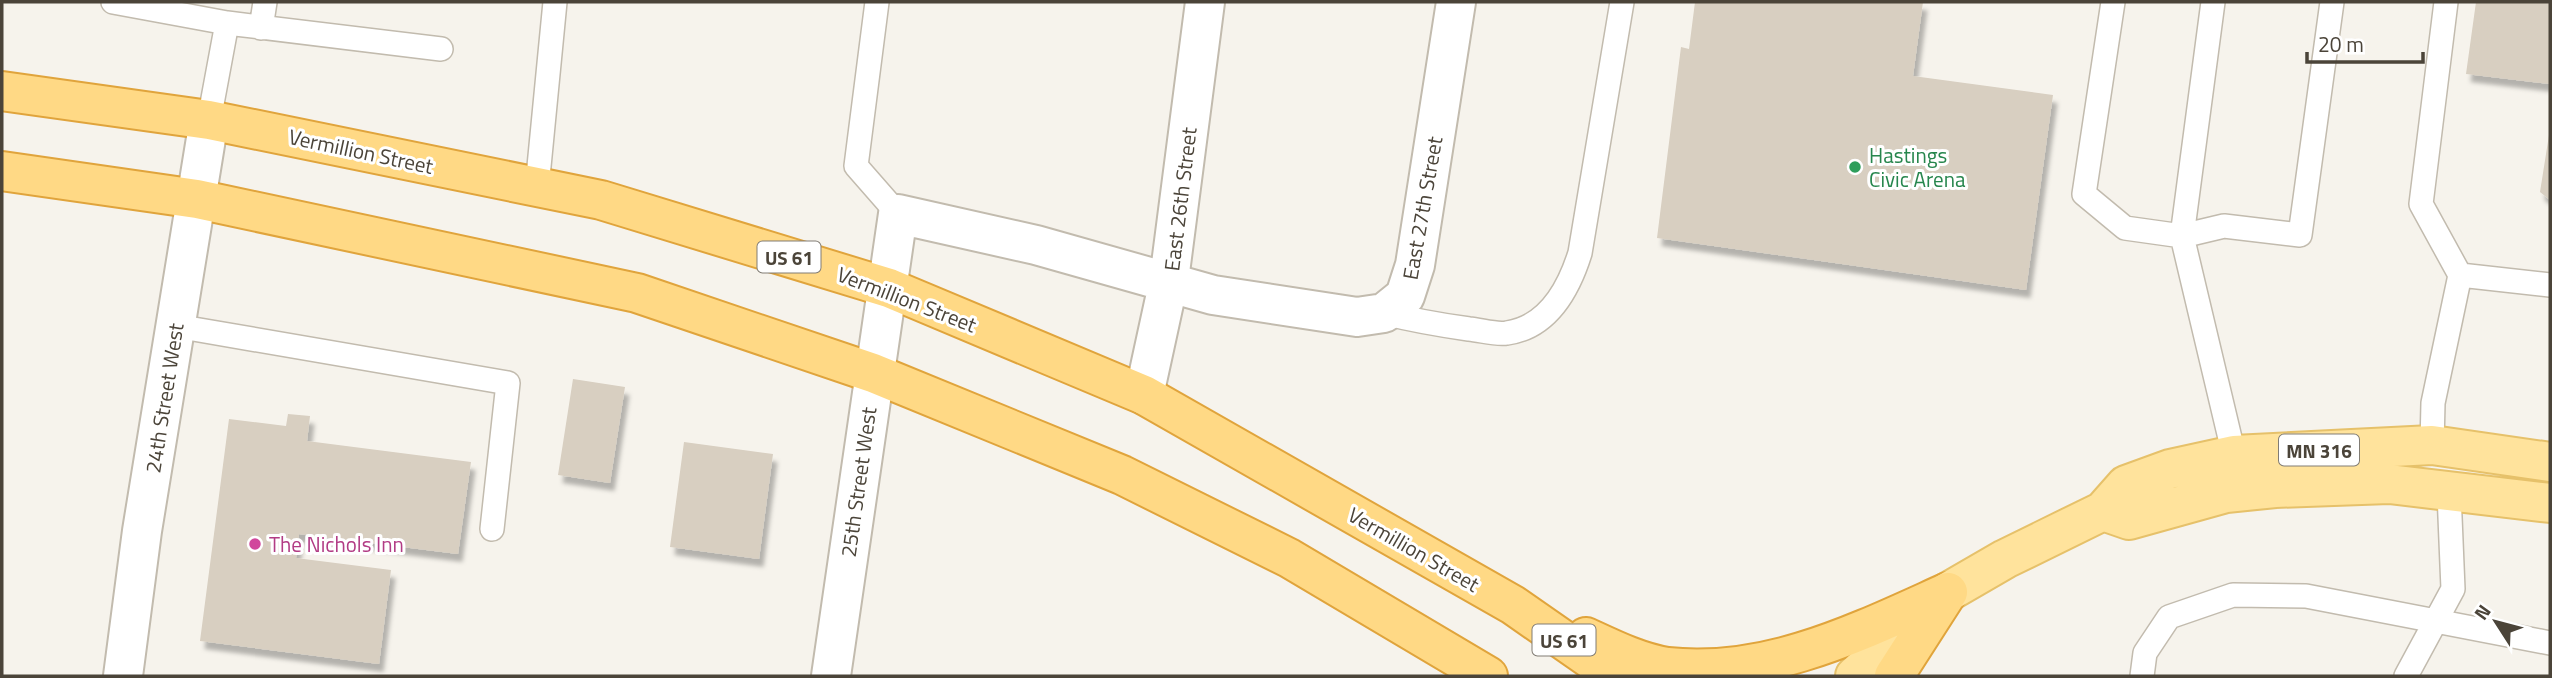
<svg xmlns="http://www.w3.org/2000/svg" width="2552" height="678" font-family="'Titillium Web',sans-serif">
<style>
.building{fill:#d8cfc1;filter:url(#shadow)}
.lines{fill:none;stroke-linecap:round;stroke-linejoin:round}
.service-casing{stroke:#c2bbae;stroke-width:26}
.minor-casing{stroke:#c2bbae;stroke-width:42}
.primary-casing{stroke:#e6c16a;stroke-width:42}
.trunk-casing{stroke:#e0a43c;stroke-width:42}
.service{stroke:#fff;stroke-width:23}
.minor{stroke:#fff;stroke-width:38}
.primary{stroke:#ffe39c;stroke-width:38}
.trunk{stroke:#ffd985;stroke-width:38}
.leisure-dot{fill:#2e9e5b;stroke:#fff;stroke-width:2.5}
.hotel-dot{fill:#d1479c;stroke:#fff;stroke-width:2.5}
.labels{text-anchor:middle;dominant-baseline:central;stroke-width:6;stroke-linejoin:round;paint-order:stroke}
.shield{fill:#fff;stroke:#817c74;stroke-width:2}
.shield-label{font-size:19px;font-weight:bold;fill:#4b4439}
.street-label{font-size:21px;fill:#4b4439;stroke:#fff}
.leisure-label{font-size:21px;fill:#27864d;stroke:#fff;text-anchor:start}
.hotel-label{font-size:21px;fill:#b23c85;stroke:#fff;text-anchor:start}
</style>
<defs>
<filter id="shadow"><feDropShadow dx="4.5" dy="8" stdDeviation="2" flood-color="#0004"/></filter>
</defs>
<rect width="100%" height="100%" fill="#f6f3ec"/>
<!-- building -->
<path class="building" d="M 1695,2 L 1923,2 L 1913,76 L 2053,95 L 2026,290 L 1657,238 L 1681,47 L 1689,49 Z
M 2476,2 L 2550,2 L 2550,84 L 2466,74 Z
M 2549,135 L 2550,135 L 2550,200 L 2540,192 Z
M 573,379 L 625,387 L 610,483 L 558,475 Z
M 288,414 L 310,416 L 307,441 L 471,462 L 458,554 L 299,534 L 296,558 L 391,570 L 379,664 L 200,641 L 229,419 L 286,426 Z
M 684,442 L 773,454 L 759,559 L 670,547 Z"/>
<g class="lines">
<!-- service casing -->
<g class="service-casing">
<path id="service" d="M 113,2 L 227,23
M 877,2 L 856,166 L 898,214
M 2113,2 L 2084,194 L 2125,228 L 2182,236 L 2224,226 L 2300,235 L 2332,2
M 2213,2 L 2182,236 L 2234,455
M 261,28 L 265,2
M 209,120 L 227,23 L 441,49
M 537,187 L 555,2
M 2460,275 L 2550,285
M 1384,313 C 1412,320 1440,325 1469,329 C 1481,330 1496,335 1507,333 C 1549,327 1569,288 1580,253 L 1622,2
M 176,326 L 508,383 L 492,529
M 2432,445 L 2433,403 L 2460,275 L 2421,204 L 2446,2
M 2142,676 L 2145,653 L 2169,617 L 2233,595 L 2306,596 L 2550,643
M 2406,676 L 2453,589 L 2449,493"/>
</g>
<!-- minor casing -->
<g class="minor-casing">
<path id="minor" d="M 1144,395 L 1169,280 L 1205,2
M 123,676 L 142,531 L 209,120
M 831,676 L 898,214 L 1036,245 L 1213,295 L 1357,317 L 1384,313 L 1405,296 L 1415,265 L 1456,2"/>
</g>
<!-- primary casing -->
<g class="primary-casing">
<path id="primary" d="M 2103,511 L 2129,520 L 2226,493 L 2275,488 L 2389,484 L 2550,503
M 1855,676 L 1948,592 L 2005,559 L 2103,511 L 2126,485 L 2170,469 L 2234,455 L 2432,445 L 2550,462"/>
</g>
<!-- trunk casing -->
<g class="trunk-casing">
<path id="trunk" d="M 2,91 L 209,120 L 601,200 L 889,288 L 1144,395 L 1513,605 L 1615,676
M 2,171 L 197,199 L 637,293 L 873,373 L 1122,475 L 1289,558 L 1488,676
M 1586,637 C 1612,649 1638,662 1667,667 C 1768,678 1859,632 1948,592
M 1894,676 L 1948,592"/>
</g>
<!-- service -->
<use href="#service" class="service"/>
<!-- minor -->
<use href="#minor" class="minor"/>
<!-- primary -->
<use href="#primary" class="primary"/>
<!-- trunk -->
<use href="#trunk" class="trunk"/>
</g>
<!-- markers -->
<circle class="leisure-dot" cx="1855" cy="167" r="7"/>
<circle class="hotel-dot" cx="255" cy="544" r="7"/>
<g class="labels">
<!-- shield labels -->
<g class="shield">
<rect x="757.5" y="241.5" width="63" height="31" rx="5"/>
<rect x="2279" y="434.5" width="80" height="31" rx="5"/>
<rect x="1532.5" y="624.5" width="63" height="31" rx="5"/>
</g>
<g class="shield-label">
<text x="789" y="257">US 61</text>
<text x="2319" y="450">MN 316</text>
<text x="1564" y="640">US 61</text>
</g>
<!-- street labels -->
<g class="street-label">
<text transform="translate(361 151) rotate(12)">Vermillion Street</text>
<text transform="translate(1180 199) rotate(-83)">East 26th Street</text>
<text transform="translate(1422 208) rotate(-80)">East 27th Street</text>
<text transform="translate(907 299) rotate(21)">Vermillion Street</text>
<text transform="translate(164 398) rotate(-81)">24th Street West</text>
<text transform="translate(858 482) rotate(-82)">25th Street West</text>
<text transform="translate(1414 549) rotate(30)">Vermillion Street</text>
</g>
<!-- leisure labels -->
<g class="leisure-label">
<text x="1869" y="155">Hastings<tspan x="1869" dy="24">Civic Arena</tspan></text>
</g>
<!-- hotel labels -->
<g class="hotel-label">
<text x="269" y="544">The Nichols Inn</text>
</g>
</g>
<!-- border -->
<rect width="2552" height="678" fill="none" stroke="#4b4439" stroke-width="7"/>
<!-- north arrow -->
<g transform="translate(2496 622) rotate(306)" stroke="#ffffff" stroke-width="5" paint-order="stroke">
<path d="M0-5L12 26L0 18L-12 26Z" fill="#4b4439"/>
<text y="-10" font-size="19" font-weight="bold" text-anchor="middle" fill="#4b4439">N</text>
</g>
<!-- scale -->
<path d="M2307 52v10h116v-10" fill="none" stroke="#4b4439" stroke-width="3.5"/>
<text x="2318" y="52" font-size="21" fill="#4b4439" stroke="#ffffff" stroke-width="5" paint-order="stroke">20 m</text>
</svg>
